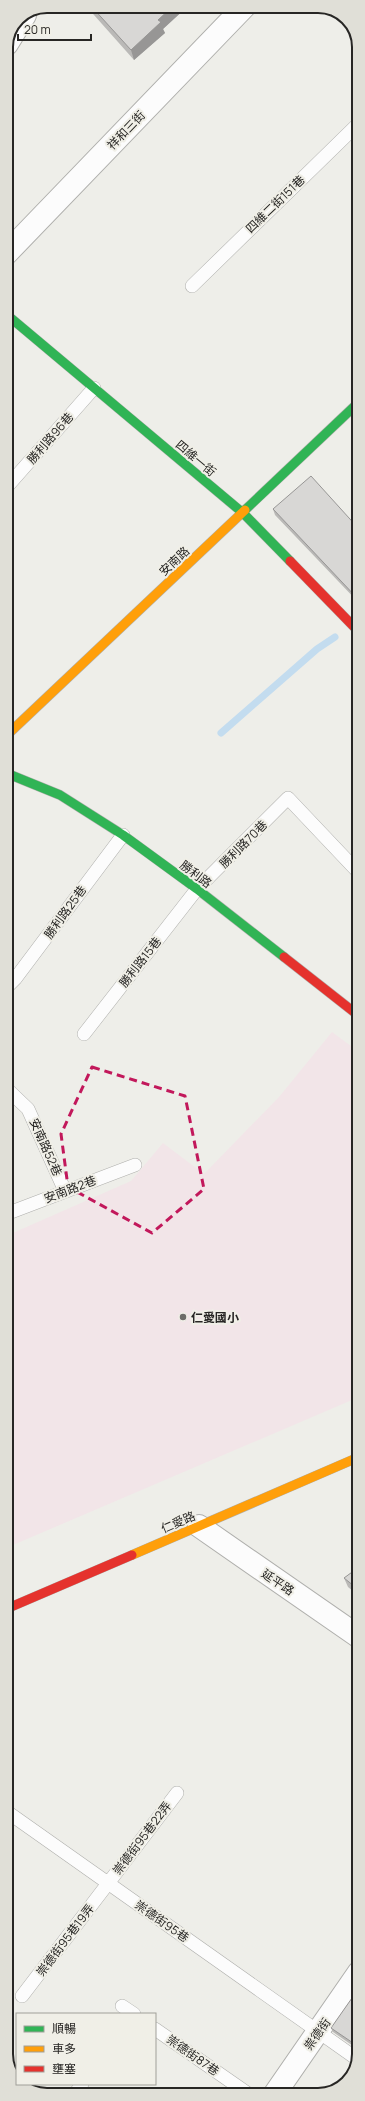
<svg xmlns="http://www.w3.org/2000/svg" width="365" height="2101" font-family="Manrope,'Noto Sans TC',sans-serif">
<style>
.education{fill:#f2e5e8}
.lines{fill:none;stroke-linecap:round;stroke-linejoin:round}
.stream{stroke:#c3dcef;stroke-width:7}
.lane-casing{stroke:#afafac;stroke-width:14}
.street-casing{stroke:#afafac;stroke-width:24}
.fast-casing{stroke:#afafac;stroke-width:10}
.slow-casing{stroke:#afafac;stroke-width:10}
.jam-casing{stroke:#afafac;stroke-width:10}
.lane{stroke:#fcfcfc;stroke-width:13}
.street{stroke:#fcfcfc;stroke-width:22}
.fast{stroke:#30b455;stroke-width:9}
.slow{stroke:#ff9f0a;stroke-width:9}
.jam{stroke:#e5322d;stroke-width:9}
.wall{fill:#bab9b7}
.shaded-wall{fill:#979695}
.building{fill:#d8d7d5;stroke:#979695}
.marked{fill:none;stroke:#c2185b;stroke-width:3;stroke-dasharray:8 5;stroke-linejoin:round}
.poi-dot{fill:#6d6c69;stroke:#f0efe7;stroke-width:1.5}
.labels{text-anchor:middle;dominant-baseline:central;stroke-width:4;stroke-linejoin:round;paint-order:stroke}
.street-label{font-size:12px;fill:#272624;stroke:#f0efe7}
.poi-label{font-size:12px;font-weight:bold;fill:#272624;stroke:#f0efe7;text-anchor:start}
.rim{fill:none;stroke:#272624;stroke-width:2}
</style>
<rect width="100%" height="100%" fill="#eeeee9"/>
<!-- education -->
<path class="education" d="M 332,1032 L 359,1052 L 359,1397 L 6,1548 L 6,1236 L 131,1181 L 163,1143 L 204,1174 L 279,1097 Z"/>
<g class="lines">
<!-- stream -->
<path class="stream" d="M 221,733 L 317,649 L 335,637"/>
<!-- lane casing -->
<g class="lane-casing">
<path id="lane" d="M 192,286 L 359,123
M 6,488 L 94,388
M 6,988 L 15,979 L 123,835
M 84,1034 L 197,889 L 288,798 L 359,873
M 6,1088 L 28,1109 L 65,1191
M 6,1214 L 135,1165
M 6,1811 L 357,2059
M 22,1996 L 177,1793
M 122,2006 L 134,2014
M 155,2029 L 250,2095
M 74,2095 L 82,2084"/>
</g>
<!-- street casing -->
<g class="street-casing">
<path id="street" d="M 7,44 L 25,15
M 6,254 L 245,6
M 199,1526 L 359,1637
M 274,2095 L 359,1972"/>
</g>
<!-- fast casing -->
<g class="fast-casing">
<path id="fast" d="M 6,314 L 243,513 L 290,561
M 245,510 L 359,402
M 6,773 L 60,795 L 123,835 L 197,889 L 284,957"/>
</g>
<!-- slow casing -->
<g class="slow-casing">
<path id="slow" d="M 6,736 L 245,510
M 132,1555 L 359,1457"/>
</g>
<!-- jam casing -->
<g class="jam-casing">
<path id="jam" d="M 290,561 L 359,632
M 284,957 L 359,1016
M 6,1609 L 132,1555"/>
</g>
<!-- lane -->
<use href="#lane" class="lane"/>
<!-- street -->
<use href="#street" class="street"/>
<!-- fast -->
<use href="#fast" class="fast"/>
<!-- slow -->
<use href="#slow" class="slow"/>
<!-- jam -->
<use href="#jam" class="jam"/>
</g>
<!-- wall -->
<path class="wall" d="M 86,6 L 188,6 L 163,29 L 165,33 L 134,60 Z
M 273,509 L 359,529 L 359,603 L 275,515 Z
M 359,1567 L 359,1596 L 348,1587 L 344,1578 Z
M 359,1773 L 359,1793 L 355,1788 L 352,1779 Z
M 359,1988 L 359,2050 L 333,2032 L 331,2028 Z"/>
<!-- shaded-wall -->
<path class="shaded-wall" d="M 173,6 L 188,6 L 163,29 L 165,33 L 134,60 L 131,50 L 158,20 Z"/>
<!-- building -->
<path class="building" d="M 91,6 L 173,6 L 158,20 L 161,22 L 131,50 Z
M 311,476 L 359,529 L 358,599 L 273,509 Z
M 359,1567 L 359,1590 L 344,1578 Z
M 359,1773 L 359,1788 L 352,1779 Z
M 359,1988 L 359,2047 L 331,2028 Z"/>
<!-- marked area -->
<path class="marked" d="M 92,1067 L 185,1096 L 204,1189 L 152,1233 L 68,1187 L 61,1134 Z"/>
<!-- markers -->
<circle class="poi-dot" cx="183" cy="1317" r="4"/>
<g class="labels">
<!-- street labels -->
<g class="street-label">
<text transform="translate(126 130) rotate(-46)">祥和三街</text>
<text transform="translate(275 204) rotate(-44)">四維二街151巷</text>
<text transform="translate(50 438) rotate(-49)">勝利路96巷</text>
<text transform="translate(196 458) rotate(40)">四維一街</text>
<text transform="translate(174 561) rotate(-43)">安南路</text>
<text transform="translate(243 844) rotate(-45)">勝利路70巷</text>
<text transform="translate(196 874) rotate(37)">勝利路</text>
<text transform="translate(65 912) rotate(-54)">勝利路25巷</text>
<text transform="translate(140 962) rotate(-52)">勝利路15巷</text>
<text transform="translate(46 1147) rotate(66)">安南路52巷</text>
<text transform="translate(70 1189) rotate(-21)">安南路2巷</text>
<text transform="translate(178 1522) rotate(-23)">仁愛路</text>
<text transform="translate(278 1582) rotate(34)">延平路</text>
<text transform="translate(142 1838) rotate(-53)">崇德街95巷22弄</text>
<text transform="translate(162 1921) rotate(35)">崇德街95巷</text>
<text transform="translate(65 1940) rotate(-53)">崇德街95巷19弄</text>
<text transform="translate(317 2034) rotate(-55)">祟德街</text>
<text transform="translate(193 2055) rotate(35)">崇德街87巷</text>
</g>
<!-- poi labels -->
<g class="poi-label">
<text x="191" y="1317">仁愛國小</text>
</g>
</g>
<!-- crop -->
<path d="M0 0H365V2101H0ZM47 13H318A34 34 0 0 1 352 47V2054A34 34 0 0 1 318 2088H47A34 34 0 0 1 13 2054V47A34 34 0 0 1 47 13Z" fill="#e0dfd7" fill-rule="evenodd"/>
<path class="rim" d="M47 13H318A34 34 0 0 1 352 47V2054A34 34 0 0 1 318 2088H47A34 34 0 0 1 13 2054V47A34 34 0 0 1 47 13Z"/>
<!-- legend -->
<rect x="16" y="2013" width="140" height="72" fill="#f0efe7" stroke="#a09f99"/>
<rect x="24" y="2026" width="20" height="6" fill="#30b455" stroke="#a09f99"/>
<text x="52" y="2033" font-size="12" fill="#272624">順暢</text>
<rect x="24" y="2046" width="20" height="6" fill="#ff9f0a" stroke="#a09f99"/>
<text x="52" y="2053" font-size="12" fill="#272624">車多</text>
<rect x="24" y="2066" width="20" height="6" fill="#e5322d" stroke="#a09f99"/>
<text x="52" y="2073" font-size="12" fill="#272624">壅塞</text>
<!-- scale -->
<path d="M18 34v6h73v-6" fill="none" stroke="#272624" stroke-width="2"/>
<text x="24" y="34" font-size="12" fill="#272624" stroke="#f0efe7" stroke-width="3" paint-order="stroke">20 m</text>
</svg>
